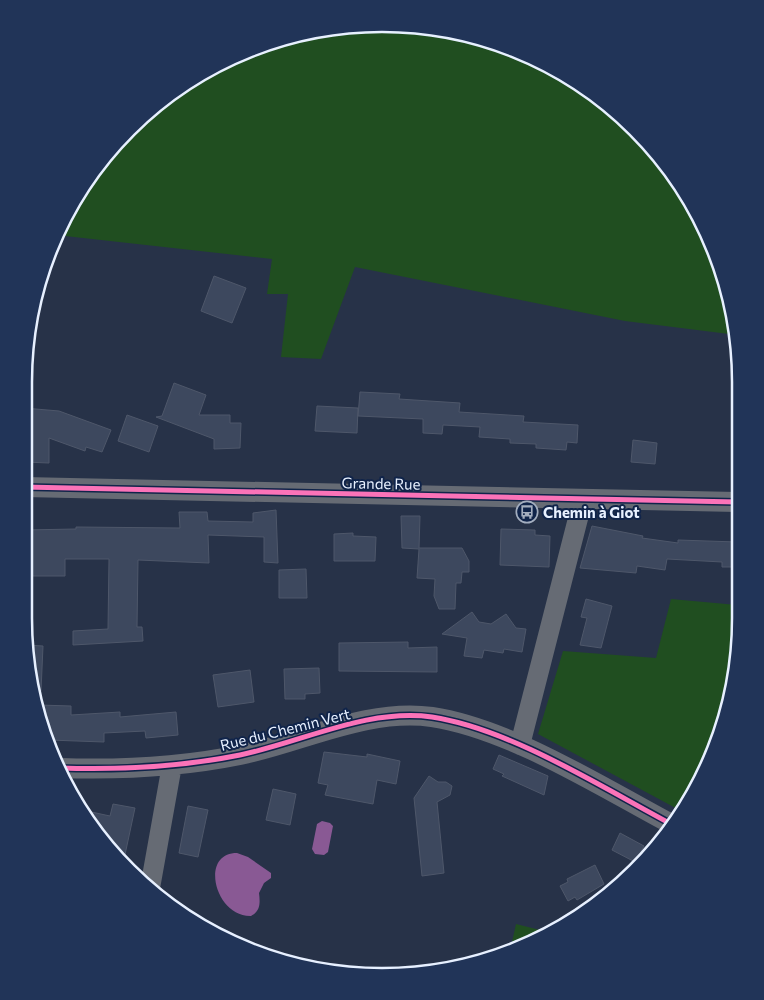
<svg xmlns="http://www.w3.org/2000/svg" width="764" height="1000" font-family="Commissioner,sans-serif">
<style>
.green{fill:#204e20}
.water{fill:#895994}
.building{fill:#3d485e;stroke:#4e576a}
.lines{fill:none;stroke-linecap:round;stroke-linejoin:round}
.street{stroke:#666b74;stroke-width:20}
.cycleway-casing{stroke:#10244a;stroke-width:8}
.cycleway{stroke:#fb73b8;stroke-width:5}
.labels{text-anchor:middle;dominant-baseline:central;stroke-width:4;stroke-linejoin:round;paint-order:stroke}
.street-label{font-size:15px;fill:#e7f0ff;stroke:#10244a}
.poi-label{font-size:15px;font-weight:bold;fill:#e7f0ff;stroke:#10244a;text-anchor:start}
.rim{fill:none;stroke:#e7f0ff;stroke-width:2.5}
</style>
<rect width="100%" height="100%" fill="#273248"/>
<!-- green -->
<path class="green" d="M 382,24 L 452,31 L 519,51 L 581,84 L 636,129 L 680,183 L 721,267 L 737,335 L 625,321 L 355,267 L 321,359 L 281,357 L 288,294 L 267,294 L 272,259 L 56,235 L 61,223 L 98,164 L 183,84 L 245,51 L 312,31 Z
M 671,599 L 737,605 L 737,665 L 721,733 L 683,812 L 538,734 L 563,651 L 656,658 Z
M 516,924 L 548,932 L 510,951 Z"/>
<!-- water -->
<path class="water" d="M 322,821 L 330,823 L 333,826 L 328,852 L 324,855 L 315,854 L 312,849 L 317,824 Z
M 237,853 L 248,857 L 271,873 L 271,878 L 264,883 L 259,893 C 260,902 261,911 251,916 C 215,917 199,853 237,853 Z"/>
<!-- building -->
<path class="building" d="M 214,276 L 246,288 L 232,323 L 201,311 Z
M 174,383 L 206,395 L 199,415 L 230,415 L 230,423 L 241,423 L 240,448 L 214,449 L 214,439 L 156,417 L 162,416 Z
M 360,392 L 400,394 L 399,399 L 460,403 L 459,412 L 524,416 L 523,422 L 578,425 L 577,443 L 567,442 L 566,450 L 536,448 L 536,444 L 510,443 L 510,439 L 479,437 L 480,427 L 443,425 L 442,434 L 423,433 L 423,419 L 358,416 Z
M 317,406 L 358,408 L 357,433 L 315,431 Z
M 24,408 L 59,411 L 111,430 L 102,452 L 86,447 L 85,451 L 49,438 L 49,463 L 24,462 Z
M 127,415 L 158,426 L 149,452 L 118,441 Z
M 633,440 L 657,443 L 655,464 L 631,462 Z
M 276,510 L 278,563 L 264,562 L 264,537 L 208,535 L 209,563 L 138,560 L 137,627 L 142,627 L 143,641 L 73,645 L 73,631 L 108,629 L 109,559 L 65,559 L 65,576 L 24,576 L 24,530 L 76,529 L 76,527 L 180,528 L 179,512 L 207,512 L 208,521 L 253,522 L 253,513 Z
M 401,516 L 420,516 L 419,548 L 462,548 L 469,561 L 469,572 L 462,572 L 461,583 L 456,583 L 455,609 L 439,609 L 434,596 L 435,579 L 417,578 L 419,549 L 402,548 Z
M 592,526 L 643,536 L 642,538 L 678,543 L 678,540 L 737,542 L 737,567 L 722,567 L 722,562 L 667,559 L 665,570 L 637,566 L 636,573 L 580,568 Z
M 501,529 L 535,530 L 535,535 L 550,536 L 549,567 L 500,565 Z
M 353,533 L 353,536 L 376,537 L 375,561 L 334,561 L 334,534 Z
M 306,569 L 307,598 L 279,598 L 279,570 Z
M 586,599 L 612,606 L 601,648 L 580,645 L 587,618 L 581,617 Z
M 472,612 L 479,622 L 491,624 L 506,614 L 516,628 L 526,629 L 522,652 L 504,649 L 503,653 L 484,650 L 482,658 L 464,656 L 467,638 L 442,634 Z
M 408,642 L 408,648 L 437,647 L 437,672 L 339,671 L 339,643 Z
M 27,645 L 43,646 L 41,691 L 33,691 Z
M 319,668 L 320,693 L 305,694 L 305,699 L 285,699 L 284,669 Z
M 250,670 L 254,702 L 218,707 L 213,675 Z
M 39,705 L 71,706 L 71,715 L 120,712 L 120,717 L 176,712 L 178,735 L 146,738 L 145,731 L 104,733 L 104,742 L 49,740 L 50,727 L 42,726 L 37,714 Z
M 324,752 L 367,757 L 367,754 L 400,761 L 396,784 L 377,780 L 373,804 L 325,795 L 328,785 L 318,783 Z
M 499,755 L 548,776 L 544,795 L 502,776 L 504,774 L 493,769 Z
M 429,776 L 438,782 L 446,782 L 452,786 L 450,795 L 437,802 L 444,873 L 422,876 L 414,798 Z
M 273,789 L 296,794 L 290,825 L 266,820 Z
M 113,804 L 135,808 L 123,864 L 82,810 L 110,816 Z
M 188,806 L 208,810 L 198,857 L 179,853 Z
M 620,833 L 644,846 L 635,862 L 612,850 Z
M 595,865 L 604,884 L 577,900 L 575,897 L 568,901 L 560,886 L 568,882 L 567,879 Z"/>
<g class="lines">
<!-- street -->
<path class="street" d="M 24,487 L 737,502
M 520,745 L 583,499
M 60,768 C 120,770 181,767 240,755 C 303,742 367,708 432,717 C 511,729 603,788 673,825
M 150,888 L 172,765"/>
<!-- cycleway casing -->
<g class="cycleway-casing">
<path id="cycleway" d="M 24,487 L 737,502
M 60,768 C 120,770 181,767 240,755 C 303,742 367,708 432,717 C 511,729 603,788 673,825"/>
</g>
<!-- cycleway -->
<use href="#cycleway" class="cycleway"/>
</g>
<!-- icons -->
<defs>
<g id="bus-ring" transform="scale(1.125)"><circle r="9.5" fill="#10244a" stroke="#a4aebf" stroke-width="1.5"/><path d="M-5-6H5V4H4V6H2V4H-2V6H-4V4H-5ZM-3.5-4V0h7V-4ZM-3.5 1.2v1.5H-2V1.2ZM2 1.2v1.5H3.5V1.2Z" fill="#a4aebf"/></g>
</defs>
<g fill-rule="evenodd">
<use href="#bus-ring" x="527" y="512"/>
</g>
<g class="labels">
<!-- street labels -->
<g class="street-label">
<text transform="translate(381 483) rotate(1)">Grande Rue</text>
<text transform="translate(285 729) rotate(-14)">Rue du Chemin Vert</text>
</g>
<!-- poi labels -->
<g class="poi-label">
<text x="543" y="512">Chemin à Giot</text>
</g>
</g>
<!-- crop -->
<path d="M0 0H764V1000H0ZM382 32H382A350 350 0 0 1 732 382V618A350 350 0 0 1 382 968H382A350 350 0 0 1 32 618V382A350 350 0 0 1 382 32Z" fill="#213458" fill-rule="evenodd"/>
<path class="rim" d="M382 32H382A350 350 0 0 1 732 382V618A350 350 0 0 1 382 968H382A350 350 0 0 1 32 618V382A350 350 0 0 1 382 32Z"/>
</svg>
